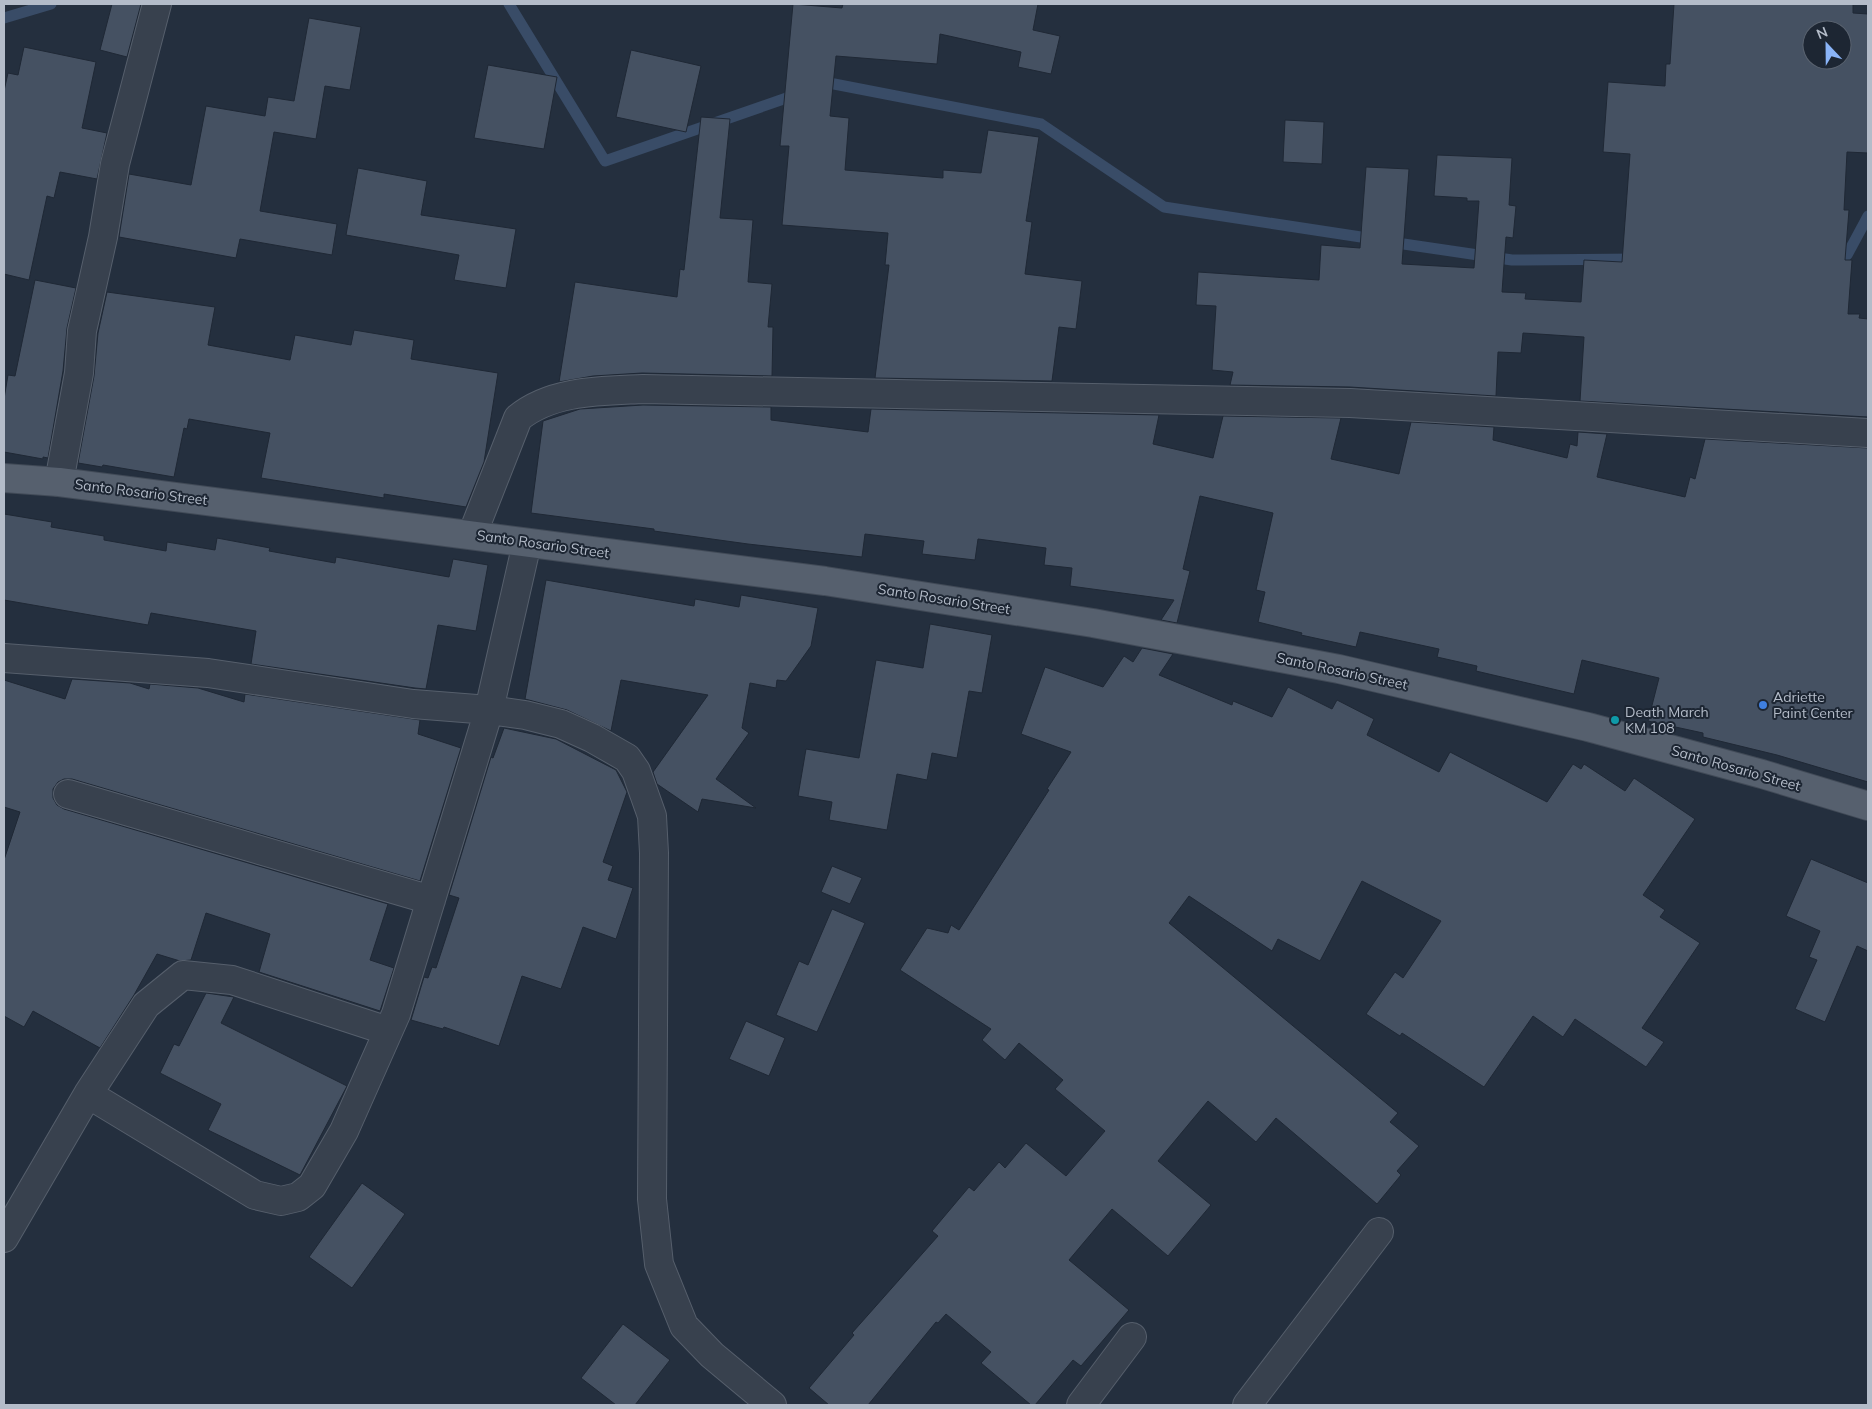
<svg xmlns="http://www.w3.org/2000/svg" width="1872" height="1409" font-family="Mulish,sans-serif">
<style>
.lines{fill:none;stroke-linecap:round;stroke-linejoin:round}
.stream{stroke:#394c67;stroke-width:11}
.building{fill:#455162;stroke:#1f2835;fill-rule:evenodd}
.minor-casing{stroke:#565f6c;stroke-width:30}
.major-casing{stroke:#414a57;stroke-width:30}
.minor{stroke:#38414e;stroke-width:28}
.major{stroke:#56606e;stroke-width:28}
.shop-dot{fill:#3f7fe0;stroke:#1d2633;stroke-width:2}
.culture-dot{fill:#0f9aa8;stroke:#1d2633;stroke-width:2}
.labels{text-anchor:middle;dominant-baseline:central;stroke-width:4;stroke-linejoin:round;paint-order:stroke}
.street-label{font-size:14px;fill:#b4bcc9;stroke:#1d2633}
.poi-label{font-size:14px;fill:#b4bcc9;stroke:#1d2633;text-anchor:start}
</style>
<rect width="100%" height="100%" fill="#242f3e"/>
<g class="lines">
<!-- stream -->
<path class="stream" d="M 509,4 L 605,161 L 798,94
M 4,18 L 51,4
M 820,86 L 829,83 L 1041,124 L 1164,207 L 1374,239
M 1390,242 L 1512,260 L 1638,259
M 1831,256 L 1847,255 L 1868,216"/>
</g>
<!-- building -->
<path class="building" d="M 112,4 L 141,4 L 127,57 L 100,50 Z
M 793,4 L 842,8 L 843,4 L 1038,4 L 1033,30 L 1060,36 L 1051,74 L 1018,67 L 1021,52 L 940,34 L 937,64 L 836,56 L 830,116 L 849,118 L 845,170 L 943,178 L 943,170 L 981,173 L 988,130 L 1039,137 L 1026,221 L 1032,222 L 1025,274 L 1082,281 L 1076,329 L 1059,327 L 1052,381 L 875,378 L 889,265 L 885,265 L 888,233 L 782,225 L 789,146 L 780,146 Z
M 1674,4 L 1853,4 L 1853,13 L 1868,14 L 1868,153 L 1847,152 L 1844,210 L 1849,210 L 1845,260 L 1852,260 L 1848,314 L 1860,314 L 1859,318 L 1868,319 L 1868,417 L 1580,401 L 1584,337 L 1523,333 L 1521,353 L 1498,352 L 1496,396 L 1350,387 L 1230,385 L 1233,372 L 1212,370 L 1216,306 L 1196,305 L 1198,272 L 1319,280 L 1321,245 L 1360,248 L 1366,167 L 1409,169 L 1402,264 L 1474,268 L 1479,201 L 1467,201 L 1467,198 L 1434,196 L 1437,155 L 1512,158 L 1509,205 L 1516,206 L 1513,238 L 1506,237 L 1502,292 L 1526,293 L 1525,299 L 1581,302 L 1584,260 L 1622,262 L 1630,154 L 1603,152 L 1608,82 L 1665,86 L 1666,64 L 1670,64 ZM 1812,30 L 1842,30 L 1842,60 L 1812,60 Z
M 309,18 L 361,27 L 350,90 L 325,86 L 316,139 L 274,132 L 260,211 L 337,224 L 332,255 L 240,239 L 236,258 L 119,237 L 129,174 L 191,185 L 206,106 L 265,116 L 268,97 L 294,101 Z
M 24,47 L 96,62 L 82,128 L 107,133 L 97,179 L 60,172 L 54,198 L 47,196 L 29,280 L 4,274 L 4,91 L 8,73 L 18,75 Z
M 631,50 L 701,66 L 686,132 L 616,117 Z
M 488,65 L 557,77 L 544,149 L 474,138 Z
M 701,117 L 730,119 L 720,218 L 753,220 L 748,282 L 772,284 L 768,327 L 773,327 L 772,376 L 642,373 L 593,376 L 559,382 L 575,282 L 677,297 L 680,269 L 684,270 Z
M 1285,120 L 1324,122 L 1322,164 L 1283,162 Z
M 358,168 L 427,181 L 421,215 L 516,229 L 506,288 L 454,280 L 459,255 L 346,235 Z
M 35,280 L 76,288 L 67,328 L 63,371 L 48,458 L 43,457 L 43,459 L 4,452 L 4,399 L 8,375 L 15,376 Z
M 107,292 L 215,307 L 208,345 L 290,360 L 295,335 L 351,345 L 354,330 L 414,340 L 411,359 L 498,373 L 484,462 L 466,507 L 384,494 L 384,498 L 261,478 L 270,433 L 189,419 L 187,429 L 184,428 L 174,477 L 103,465 L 102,467 L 78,463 L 94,376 L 98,333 Z
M 643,405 L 771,407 L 771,420 L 868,432 L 871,409 L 1159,415 L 1153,444 L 1213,458 L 1223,416 L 1341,418 L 1331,459 L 1399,474 L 1411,422 L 1494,427 L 1493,440 L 1567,458 L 1570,444 L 1577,446 L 1578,432 L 1607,434 L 1597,477 L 1685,497 L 1690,477 L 1695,479 L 1705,439 L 1868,448 L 1868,782 L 1777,755 L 1703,737 L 1703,733 L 1648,721 L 1659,678 L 1582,660 L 1574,694 L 1476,671 L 1477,666 L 1437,657 L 1439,649 L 1360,632 L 1356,647 L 1301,635 L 1302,633 L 1258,622 L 1265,592 L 1256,590 L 1273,513 L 1200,496 L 1183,569 L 1190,571 L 1177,623 L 1161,620 L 1174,600 L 1070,586 L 1072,568 L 1044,565 L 1046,548 L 978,539 L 975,560 L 922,554 L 924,541 L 865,534 L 862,557 L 748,544 L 654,531 L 654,529 L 531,513 L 543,421 L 580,409 Z
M 4,514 L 52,522 L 51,527 L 104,536 L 104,540 L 166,551 L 167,542 L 215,550 L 217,538 L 270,548 L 269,551 L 335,563 L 336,557 L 449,577 L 453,559 L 488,565 L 476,631 L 438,625 L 426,689 L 415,688 L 251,664 L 256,631 L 151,613 L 148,625 L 4,600 Z
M 546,580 L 694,606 L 695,599 L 739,607 L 741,595 L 818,608 L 811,646 L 786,681 L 777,680 L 776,688 L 750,683 L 742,728 L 749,733 L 716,779 L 756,808 L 702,799 L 698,812 L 657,784 L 653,772 L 708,695 L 621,680 L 611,731 L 567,710 L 525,699 Z
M 930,624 L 992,635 L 982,693 L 969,691 L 957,758 L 932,753 L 927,780 L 897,774 L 887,830 L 829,820 L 832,802 L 798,796 L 806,749 L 859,758 L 876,660 L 923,668 Z
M 1142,648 L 1173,654 L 1159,675 L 1232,705 L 1233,701 L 1272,717 L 1288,687 L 1332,709 L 1337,700 L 1374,719 L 1367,735 L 1439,772 L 1450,752 L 1547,802 L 1573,764 L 1581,769 L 1584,764 L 1625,791 L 1634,778 L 1695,819 L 1643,895 L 1665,910 L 1660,917 L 1700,943 L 1642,1028 L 1664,1042 L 1646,1067 L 1575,1019 L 1563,1037 L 1533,1016 L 1484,1087 L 1402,1033 L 1400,1036 L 1366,1014 L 1395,972 L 1403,978 L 1441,921 L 1362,881 L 1320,961 L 1278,939 L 1272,951 L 1189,896 L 1169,923 L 1398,1113 L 1390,1122 L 1419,1146 L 1397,1171 L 1401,1175 L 1377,1204 L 1276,1118 L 1256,1142 L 1208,1101 L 1158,1161 L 1211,1205 L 1168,1256 L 1112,1209 L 1069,1260 L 1129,1310 L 1081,1366 L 1073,1360 L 1035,1405 L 1031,1405 L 981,1363 L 991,1352 L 946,1314 L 938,1323 L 936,1322 L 868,1405 L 829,1405 L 809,1388 L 854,1335 L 852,1333 L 938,1236 L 932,1231 L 969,1187 L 974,1191 L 999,1162 L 1005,1168 L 1026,1143 L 1066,1176 L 1105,1131 L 1055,1089 L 1063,1080 L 1019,1043 L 1005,1060 L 982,1040 L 991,1029 L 900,970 L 927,928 L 948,933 L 951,925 L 959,930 L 1049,790 L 1047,789 L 1071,752 L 1021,734 L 1045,667 L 1103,687 L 1124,656 L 1133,662 Z
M 72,679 L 130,683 L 149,689 L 150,684 L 198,688 L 244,702 L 245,694 L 420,720 L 418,734 L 461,748 L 420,881 L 72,779 L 64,779 L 58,782 L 53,789 L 53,798 L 57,805 L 64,809 L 388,904 L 370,960 L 394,968 L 380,1011 L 259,972 L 270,934 L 206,913 L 191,960 L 180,961 L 157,954 L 134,995 L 100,1048 L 33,1011 L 24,1027 L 4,1016 L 4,860 L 20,812 L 4,807 L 4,680 L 65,699 Z
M 504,728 L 556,739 L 616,770 L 627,792 L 603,862 L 613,866 L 608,880 L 633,888 L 616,939 L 583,927 L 561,989 L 522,976 L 499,1046 L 444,1027 L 443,1029 L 411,1020 L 424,977 L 428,978 L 432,967 L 436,968 L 459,898 L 449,895 L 491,757 L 493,758 Z
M 1811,859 L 1868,883 L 1868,951 L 1857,946 L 1825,1022 L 1795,1009 L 1817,960 L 1809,957 L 1820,931 L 1786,916 Z
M 832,866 L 862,878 L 850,904 L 821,892 Z
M 832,909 L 865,923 L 817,1032 L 776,1015 L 799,961 L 808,965 Z
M 206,993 L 234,997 L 221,1023 L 347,1086 L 300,1175 L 208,1130 L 221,1104 L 160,1073 L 174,1044 L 179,1046 Z
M 746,1021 L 785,1038 L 769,1076 L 729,1059 Z
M 362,1183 L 405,1214 L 352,1288 L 309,1257 Z
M 623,1324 L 670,1360 L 635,1405 L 616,1405 L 581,1378 Z"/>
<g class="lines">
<!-- minor casing -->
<g class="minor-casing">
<path id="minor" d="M 59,482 L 79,373 L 82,331 L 103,237 L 115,164 L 157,4
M 472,535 L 518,418 C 552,390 601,391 643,389 L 1350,403 L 1868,433
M 4,658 L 208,673 L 413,704 L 489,710 L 525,715 L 561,724 L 592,738 L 627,758 L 636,771 L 652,816 L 654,853 L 652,1199 L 659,1264 L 684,1326 L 712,1355 L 772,1405
M 68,794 L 431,900
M 88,1094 L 255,1195 L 281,1201 L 298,1197 L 312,1186 L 344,1131 L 396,1014 L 489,710 L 527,543
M 4,1238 L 88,1094 L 146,1005 L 183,975 L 232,980 L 388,1031
M 1081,1405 L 1132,1337
M 1247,1405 L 1379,1232"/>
</g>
<!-- major casing -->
<g class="major-casing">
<path id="major" d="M 4,478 L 59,482 L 825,581 L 1093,623 L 1339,669 L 1588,727 L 1762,774 L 1868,806"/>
</g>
<!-- minor -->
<use href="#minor" class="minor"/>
<!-- major -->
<use href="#major" class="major"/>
</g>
<!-- markers -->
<circle class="shop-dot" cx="1763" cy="705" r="5"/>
<circle class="culture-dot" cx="1615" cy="720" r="5"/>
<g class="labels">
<!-- street labels -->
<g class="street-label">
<text transform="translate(141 492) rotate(7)">Santo Rosario Street</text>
<text transform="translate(543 544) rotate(8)">Santo Rosario Street</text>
<text transform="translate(944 599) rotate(9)">Santo Rosario Street</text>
<text transform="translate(1342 671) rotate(12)">Santo Rosario Street</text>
<text transform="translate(1736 768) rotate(16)">Santo Rosario Street</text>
</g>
<!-- poi labels -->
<g class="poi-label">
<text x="1773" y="697">Adriette<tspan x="1773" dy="16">Paint Center</tspan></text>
<text x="1625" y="712">Death March<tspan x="1625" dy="16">KM 108</tspan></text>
</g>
</g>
<!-- border -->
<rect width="1872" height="1409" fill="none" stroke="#b4bcc9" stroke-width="10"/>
<!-- north arrow -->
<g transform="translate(1827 45) rotate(338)"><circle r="24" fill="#1d2633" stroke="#59626f"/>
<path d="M0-4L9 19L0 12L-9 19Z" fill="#8ab4f8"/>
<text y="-8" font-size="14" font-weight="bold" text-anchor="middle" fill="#b4bcc9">N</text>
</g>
</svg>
